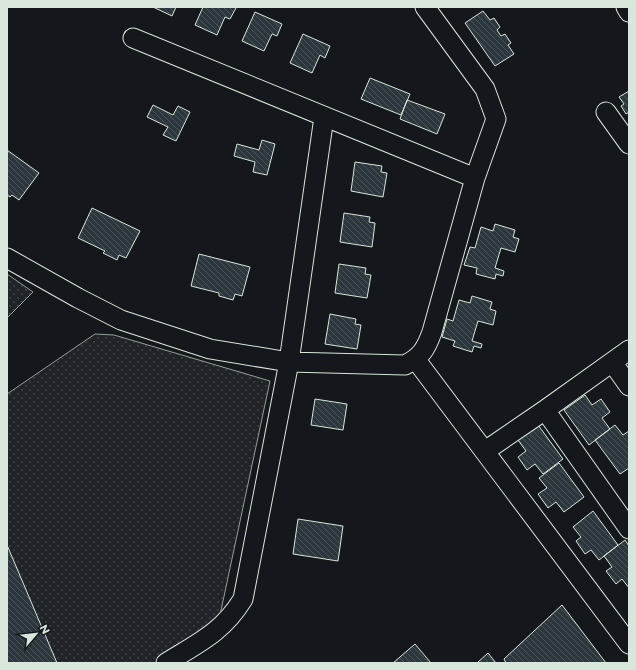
<svg xmlns="http://www.w3.org/2000/svg" width="636" height="670" font-family="Montserrat,sans-serif">
<style>
.grass{fill:url(#grass-dots);stroke:#939e99}
.building{fill:url(#building-back-hatch);stroke:#d8e6dc}
.lines{fill:none;stroke-linecap:round;stroke-linejoin:round}
.minor-casing{stroke:#d8e6dc;stroke-width:21}
.minor{stroke:#14181c;stroke-width:19}
</style>
<defs>
<pattern id="grass-dots" width="8" height="8" patternUnits="userSpaceOnUse"><rect width="8" height="8" fill="#202428"/><path d="M2 2h.1M6 6h.1" fill="none" stroke="#404447" stroke-width="1.8" stroke-linecap="round"/></pattern>
<pattern id="building-back-hatch" width="6" height="6" patternUnits="userSpaceOnUse"><rect width="6" height="6" fill="#2c363c"/><path d="M-1 5l2 2M0 0l6 6M5-1l2 2" fill="none" stroke="#4a5358"/></pattern>
</defs>
<rect width="100%" height="100%" fill="#14181c"/>
<!-- grass -->
<path class="grass" d="M 7,274 L 33,292 L 7,318 Z
M 95,334 L 114,335 L 270,381 L 220,615 L 156,663 L 55,663 L 7,548 L 7,394 Z"/>
<!-- building -->
<path class="building" d="M 153,7 L 176,7 L 172,16 Z
M 203,7 L 233,7 L 236,8 L 230,19 L 225,17 L 217,35 L 195,25 Z
M 483,11 L 490,20 L 494,18 L 500,27 L 497,30 L 501,36 L 505,34 L 511,43 L 508,45 L 514,54 L 495,66 L 465,23 Z
M 255,12 L 282,24 L 277,36 L 272,34 L 264,51 L 242,41 Z
M 303,34 L 330,46 L 325,58 L 320,55 L 312,73 L 290,63 Z
M 370,78 L 410,94 L 401,115 L 361,99 Z
M 629,91 L 629,112 L 626,114 L 621,106 L 624,104 L 619,97 Z
M 407,100 L 445,114 L 437,134 L 400,119 Z
M 153,105 L 173,115 L 178,106 L 190,112 L 176,141 L 163,135 L 168,127 L 147,117 Z
M 262,140 L 275,144 L 267,175 L 253,172 L 255,162 L 234,156 L 237,144 L 259,150 Z
M 7,150 L 39,173 L 19,200 L 12,195 L 10,197 L 7,195 Z
M 355,162 L 382,166 L 381,172 L 387,173 L 383,197 L 351,191 Z
M 92,208 L 140,231 L 126,258 L 119,255 L 117,260 L 103,253 L 105,251 L 78,238 Z
M 344,213 L 370,217 L 369,222 L 375,223 L 372,247 L 340,242 Z
M 495,224 L 515,230 L 513,237 L 519,239 L 515,252 L 501,248 L 495,268 L 504,271 L 503,276 L 496,274 L 495,279 L 476,274 L 477,268 L 464,265 L 470,247 L 475,248 L 481,227 L 493,231 Z
M 199,254 L 250,267 L 242,296 L 235,294 L 233,300 L 219,296 L 219,293 L 191,286 Z
M 339,264 L 366,268 L 365,274 L 371,275 L 367,298 L 335,293 Z
M 472,296 L 492,302 L 490,309 L 496,311 L 493,325 L 478,321 L 472,341 L 482,344 L 481,348 L 474,346 L 472,352 L 453,346 L 455,341 L 442,337 L 447,319 L 453,321 L 459,300 L 470,303 Z
M 330,314 L 356,319 L 355,324 L 361,325 L 357,349 L 325,344 Z
M 585,395 L 592,405 L 601,399 L 610,412 L 602,418 L 610,429 L 589,445 L 564,410 Z
M 315,399 L 347,404 L 343,430 L 311,425 Z
M 538,425 L 563,459 L 543,474 L 535,464 L 527,470 L 518,457 L 526,451 L 518,440 Z
M 615,425 L 623,435 L 629,431 L 629,468 L 620,474 L 595,440 Z
M 559,463 L 584,497 L 564,512 L 556,502 L 548,508 L 538,494 L 547,488 L 539,478 Z
M 593,511 L 618,545 L 599,560 L 591,550 L 585,554 L 576,541 L 581,537 L 573,527 Z
M 298,519 L 343,526 L 338,561 L 293,554 Z
M 625,540 L 629,546 L 629,588 L 622,579 L 616,584 L 606,571 L 612,567 L 604,556 Z
M 7,545 L 57,663 L 7,663 Z
M 562,605 L 606,663 L 506,663 L 504,659 Z
M 415,644 L 431,663 L 393,663 Z
M 488,653 L 496,663 L 477,663 Z"/>
<g class="lines">
<!-- minor casing -->
<g class="minor-casing">
<path id="minor" d="M 626,7 L 629,12
M 133,38 L 475,178
M 606,112 L 629,144
M 7,258 L 78,298 L 121,320 L 210,349 L 289,362 L 405,365 C 421,357 426,349 432,332 L 475,178 L 496,119 L 485,89 L 425,7
M 416,360 L 629,644
M 612,362 L 629,386
M 545,410 L 629,529
M 485,451 L 545,410 L 629,350
M 166,663 C 198,643 222,633 243,599 L 289,362 L 324,117"/>
</g>
<!-- minor -->
<use href="#minor" class="minor"/>
</g>
<!-- border -->
<rect width="636" height="670" fill="none" stroke="#d8e6dc" stroke-width="16"/>
<!-- north arrow -->
<g transform="translate(36 634) rotate(62)" stroke="#14181c" stroke-width="3" paint-order="stroke">
<path d="M0-3L7 15L0 10L-7 15Z" fill="#d8e6dc"/>
<text y="-6" font-size="11" font-weight="bold" text-anchor="middle" fill="#d8e6dc">N</text>
</g>
</svg>
